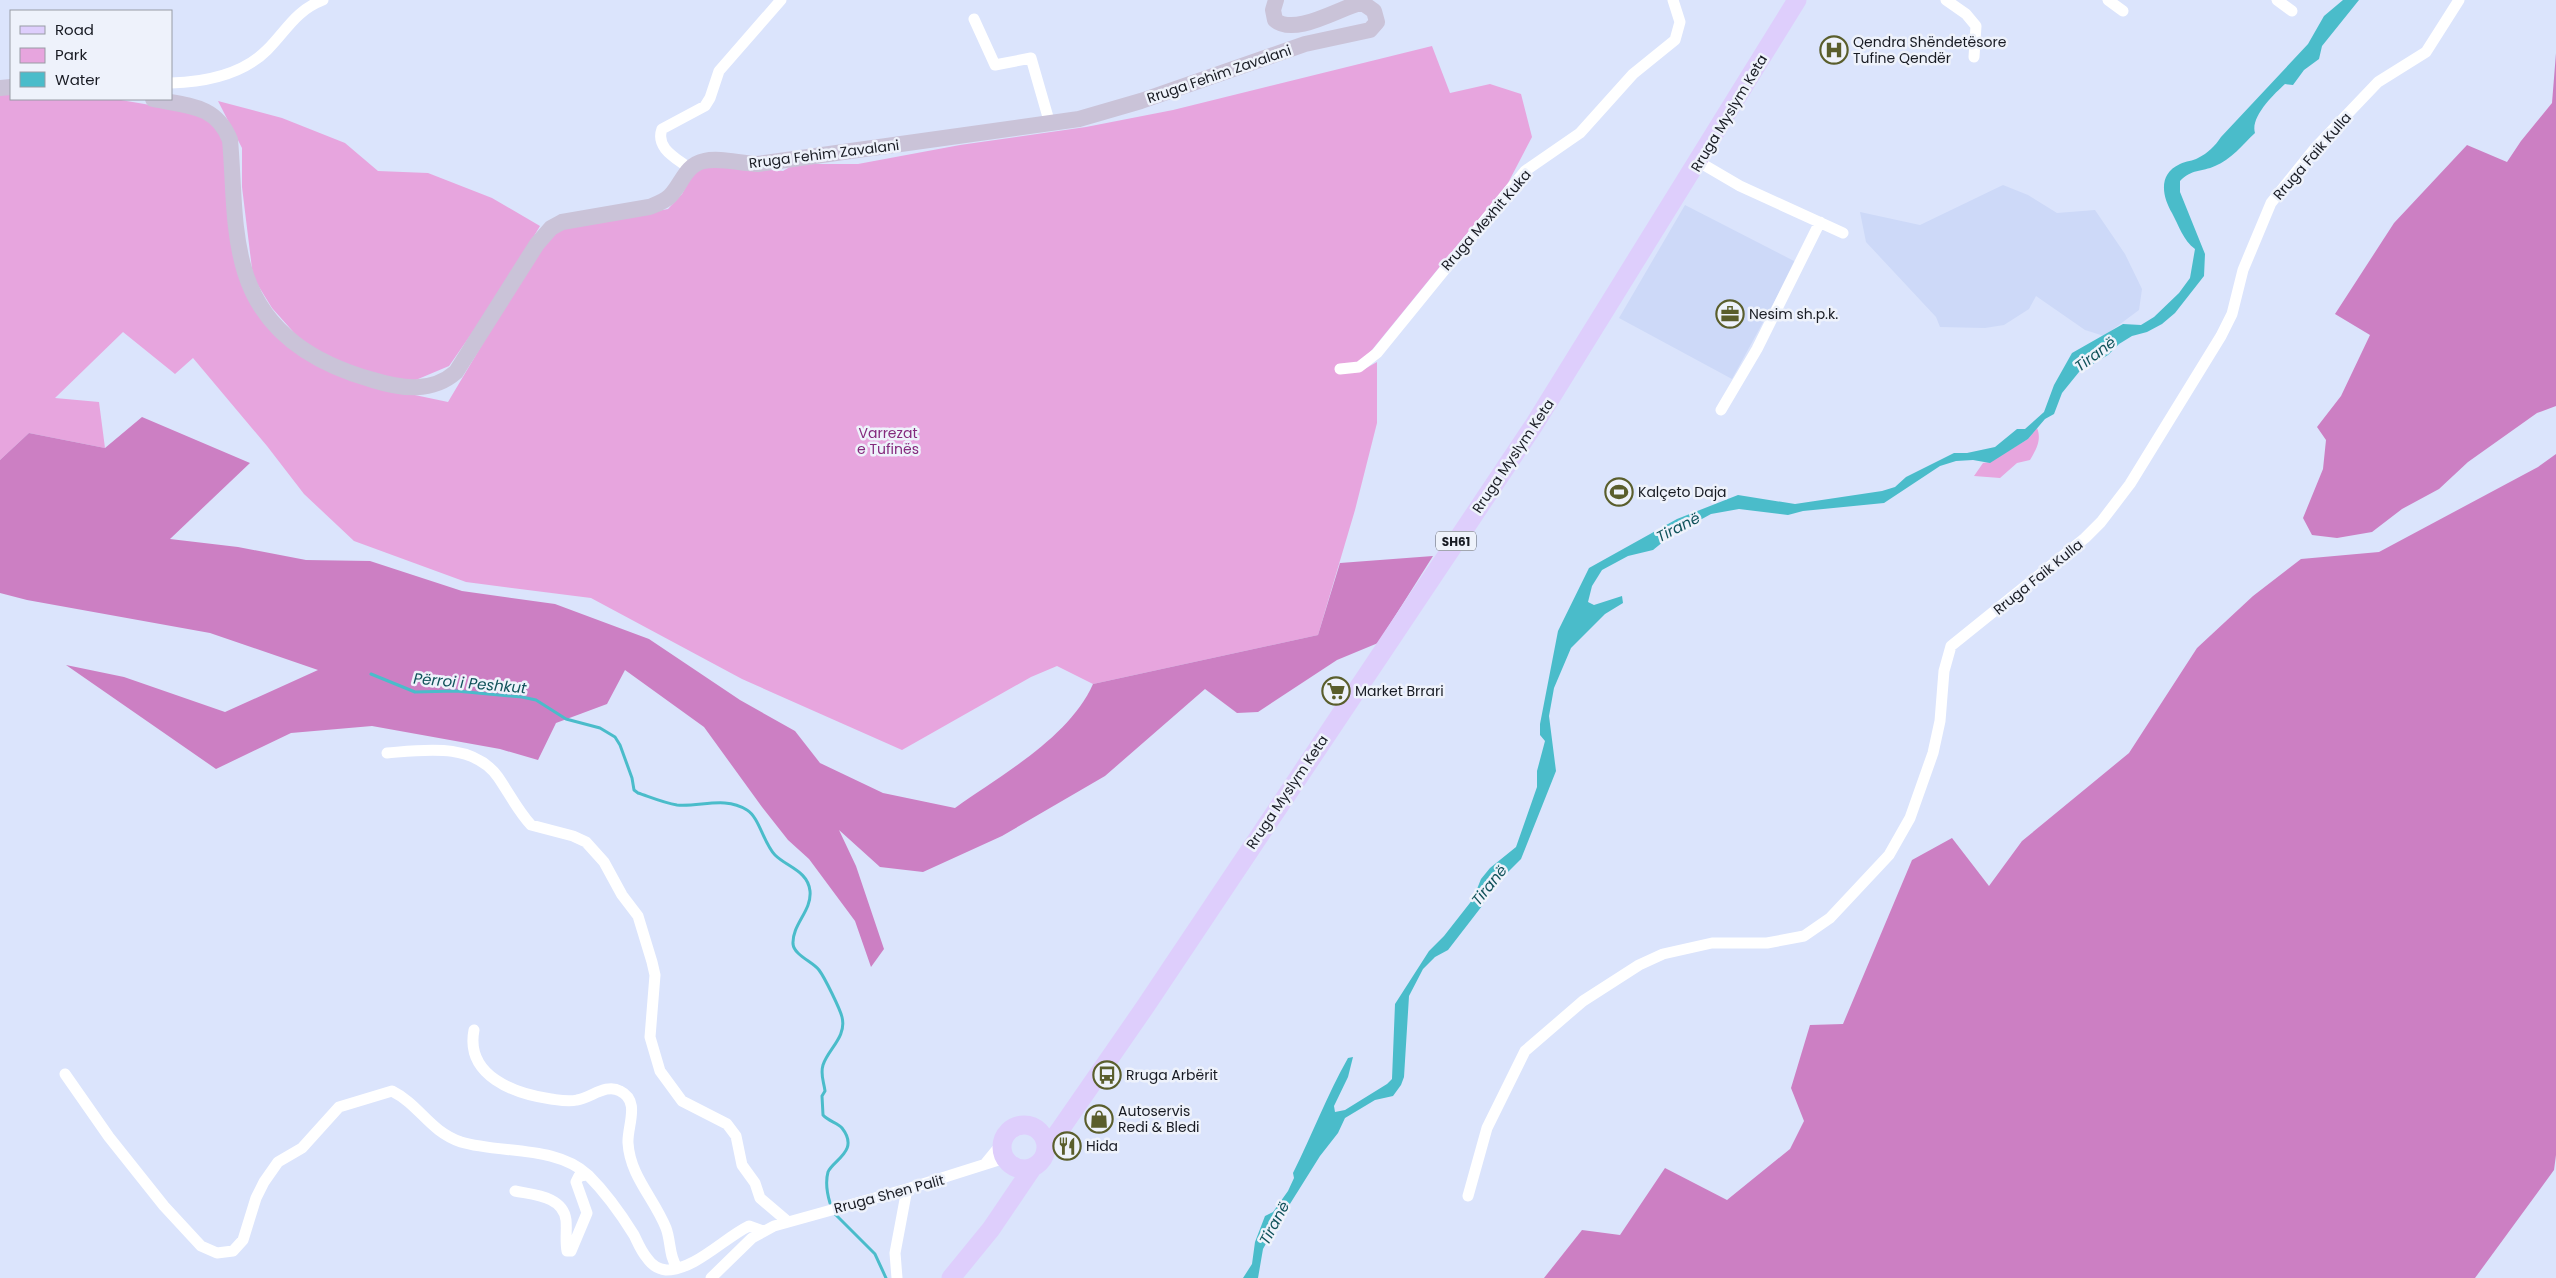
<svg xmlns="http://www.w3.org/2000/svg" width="2556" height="1278" font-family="Poppins,sans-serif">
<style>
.built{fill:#cdd9f8}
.green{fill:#e7a5de}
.forest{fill:#cc7fc3}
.water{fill:#4abcca}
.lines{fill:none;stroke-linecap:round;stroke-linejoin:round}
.stream{stroke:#4abcca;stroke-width:3}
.street{stroke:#fff;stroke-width:11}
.secondary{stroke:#cac3d8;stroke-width:16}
.primary{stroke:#decefc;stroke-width:19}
.labels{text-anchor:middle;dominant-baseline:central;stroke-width:5;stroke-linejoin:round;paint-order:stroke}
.shield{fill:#eef2fb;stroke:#585c64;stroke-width:1}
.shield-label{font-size:12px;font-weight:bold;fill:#181b23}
.poi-label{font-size:14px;fill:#181b23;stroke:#eef2fb;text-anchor:start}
.street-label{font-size:14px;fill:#181b23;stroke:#eef2fb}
.park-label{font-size:14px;fill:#852a7d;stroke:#eef2fb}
.water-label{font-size:15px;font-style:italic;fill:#10525a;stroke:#eef2fb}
</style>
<rect width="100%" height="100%" fill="#dbe4fc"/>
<!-- built -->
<path class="built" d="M 2003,185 L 2028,195 L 2057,213 L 2095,210 L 2125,254 L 2142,289 L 2139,310 L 2104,336 L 2085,330 L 2036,296 L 2029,309 L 2004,325 L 1985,328 L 1940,327 L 1936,317 L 1866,242 L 1860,212 L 1920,225 Z
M 1685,205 L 1796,262 L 1732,379 L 1619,318 Z"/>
<!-- green -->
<path class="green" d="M 1432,46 L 1450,93 L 1490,84 L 1521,94 L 1532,137 L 1508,183 L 1367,356 L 1361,371 L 1377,362 L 1377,423 L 1355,510 L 1318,635 L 1093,684 L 1057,666 L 1031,677 L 902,750 L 742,679 L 591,598 L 466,582 L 354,541 L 304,494 L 267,446 L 193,358 L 175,374 L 123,332 L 55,398 L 99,402 L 105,448 L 29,433 L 0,460 L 0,94 L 11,93 L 11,99 L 115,99 L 209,115 L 222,131 L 234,252 L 275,332 L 391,390 L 448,402 L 530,264 L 559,229 L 668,209 L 682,194 L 693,174 L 710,165 L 783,171 L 795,164 L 858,164 L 960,145 L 1086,127 L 1173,110 Z
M 218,101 L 282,118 L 345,143 L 378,171 L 428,173 L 492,198 L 540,226 L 497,297 L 449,366 L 411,382 L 345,366 L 305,345 L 272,308 L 253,277 L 242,187 L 242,148 Z
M 2037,428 C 2042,440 2036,450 2030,460 L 2017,463 L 2000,478 L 1974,476 L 1983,463 L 1990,462 L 2028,439 Z"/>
<!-- forest -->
<path class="forest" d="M 2556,53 L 2556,406 L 2537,413 L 2468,462 L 2439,489 L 2402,509 L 2372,532 L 2337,538 L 2312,535 L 2303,518 L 2323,469 L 2326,440 L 2317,427 L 2341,396 L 2370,335 L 2335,314 L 2394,223 L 2467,145 L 2507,162 L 2521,141 L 2552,103 Z
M 142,417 L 250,463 L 170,539 L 238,547 L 306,560 L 370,561 L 462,591 L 555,604 L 649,639 L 740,700 L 795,731 L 820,763 L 883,793 L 955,808 C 1002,774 1069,738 1093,684 L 1318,635 L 1340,563 L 1433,556 L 1378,643 L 1337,660 L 1258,712 L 1237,713 L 1205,689 L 1105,776 L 1002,836 L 923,872 L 880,867 L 839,830 L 856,866 L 884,949 L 871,967 L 855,921 L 809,859 L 788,840 L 762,807 L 704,727 L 625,670 L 607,704 L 556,723 L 538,760 L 500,749 L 372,726 L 291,733 L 216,769 L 66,665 L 124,677 L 225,712 L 318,670 L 210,633 L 27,600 L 0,593 L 0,460 L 29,433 L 105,448 Z
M 2556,454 L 2556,1155 L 2554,1170 L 2475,1278 L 1544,1278 L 1582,1230 L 1620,1235 L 1665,1168 L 1727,1200 L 1790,1149 L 1804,1121 L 1791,1088 L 1810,1025 L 1843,1024 L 1912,860 L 1952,838 L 1989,886 L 2022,841 L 2129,753 L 2197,648 L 2253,596 L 2301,559 L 2379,552 L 2538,467 Z"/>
<!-- water -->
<path class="water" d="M 2343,0 L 2359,0 L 2322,46 L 2319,59 L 2304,70 L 2293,85 L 2285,84 C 2274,94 2250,117 2255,133 C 2243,144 2231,160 2215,166 C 2202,172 2191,169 2180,181 L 2180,192 L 2205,254 L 2204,276 L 2175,313 L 2162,324 L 2147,332 L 2132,336 L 2119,344 L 2108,355 L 2079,372 L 2062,393 L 2054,414 L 2045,419 L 2028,439 L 1990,463 L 1973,460 L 1956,461 L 1940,466 L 1884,503 L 1803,511 L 1788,515 L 1739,509 L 1711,514 L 1669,537 L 1653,550 L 1628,556 L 1602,570 L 1592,586 L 1588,602 L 1594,605 L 1622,596 L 1623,603 L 1605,614 L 1571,648 L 1554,688 L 1549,716 L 1556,771 L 1521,859 L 1493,887 L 1482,906 L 1448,950 L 1435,957 L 1423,969 L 1409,996 L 1404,1077 L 1401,1085 L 1393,1096 L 1375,1100 L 1345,1118 L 1338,1133 L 1320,1156 L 1273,1231 L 1263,1249 L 1258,1278 L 1243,1278 L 1252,1264 L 1255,1242 L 1265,1216 L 1273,1212 L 1288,1191 L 1294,1178 L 1293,1173 C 1312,1135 1327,1095 1348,1058 L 1353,1057 L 1348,1077 L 1334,1106 L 1335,1112 L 1345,1110 L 1387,1084 L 1392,1079 L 1395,1004 L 1429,951 L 1444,936 L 1473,899 L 1481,879 L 1490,868 L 1516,847 L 1537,787 L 1537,771 L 1545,741 L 1540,735 L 1540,724 L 1558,631 L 1589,568 L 1677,519 L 1738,495 L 1795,504 L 1882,491 L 1895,487 L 1906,477 L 1954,453 L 1967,453 L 1995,447 L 2017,429 L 2025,429 L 2044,412 L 2054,385 L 2072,353 L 2123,324 L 2141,325 L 2154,317 L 2179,293 L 2190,278 L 2195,249 C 2183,240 2179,226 2172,213 C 2162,196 2158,174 2180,164 C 2186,161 2193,161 2198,158 C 2208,153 2215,146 2221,137 L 2308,44 L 2324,16 Z"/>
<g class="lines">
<!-- stream -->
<path class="stream" d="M 371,674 L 415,692 L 456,691 L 522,697 L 536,700 L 566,719 L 600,728 L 615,737 L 620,745 L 632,778 L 634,790 L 638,793 C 650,797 664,803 677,805 C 701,807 725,796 747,810 C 759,817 764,844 775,855 C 787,867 808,871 810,891 C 812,911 792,924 793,944 C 794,955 813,962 819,970 C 825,978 840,1009 842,1017 C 847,1037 828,1049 823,1065 C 820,1075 824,1082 825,1091 L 822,1096 L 823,1115 C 828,1121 838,1123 842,1128 C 860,1151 833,1160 828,1172 C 825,1183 827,1193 830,1203
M 835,1214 L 875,1254 L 886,1278"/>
<!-- street -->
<path class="street" d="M 1946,0 L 1966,14 L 1976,26 L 1974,57
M 2108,0 L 2123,11
M 2277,0 L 2292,11
M 974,19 L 995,65 L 1031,58 L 1050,124
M 171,83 C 204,82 242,75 267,50 C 287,30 295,11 323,0
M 1699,162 L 1740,186 L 1843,233
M 689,168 C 676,158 655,148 662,129 L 705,106 L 710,98 L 719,71 L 781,0
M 1340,369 L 1359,367 L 1377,353 L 1525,171 L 1580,133 L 1633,74 L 1675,40 L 1680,22 L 1673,0
M 1721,410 L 1757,349 L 1820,222
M 387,753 C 424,750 473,742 498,777 C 509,793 518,811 531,825 L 573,836 L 586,842 L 604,862 L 622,895 L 638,916 L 652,962 L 655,975 L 650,1037 L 660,1071 L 682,1101 L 727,1124 L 736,1136 L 742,1165 L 755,1183 L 760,1198 L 787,1221
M 474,1030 C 465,1076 515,1094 551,1099 C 559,1100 568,1102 577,1100 C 591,1098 606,1083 620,1091 C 641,1101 627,1126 628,1143 C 630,1176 654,1198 666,1228 C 671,1241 669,1257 677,1267
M 65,1074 L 109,1137 L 164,1206 L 201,1246 L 217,1253 L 233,1251 L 243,1240 L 256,1198 L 264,1182 L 278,1162 L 302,1148 L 339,1107 L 392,1091 C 420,1105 429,1131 461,1142 C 501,1154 556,1145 588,1175 C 605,1192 621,1214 634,1235 C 638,1243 641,1251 647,1258 C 651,1264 658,1269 666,1270 C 695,1270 724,1238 749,1226 L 763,1231
M 985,1164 L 1003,1142
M 515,1191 C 534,1195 563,1196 566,1220 C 567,1230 565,1241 567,1251 L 571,1251 L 587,1213 L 576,1182 L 579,1176 L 587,1175
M 1468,1196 L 1487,1128 L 1525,1051 L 1583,1001 L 1639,965 L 1663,954 L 1712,943 L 1767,943 L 1804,936 L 1830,918 L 1889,855 L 1910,818 L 1933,753 L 1940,721 L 1944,671 L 1951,646 L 2085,538 L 2101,522 L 2130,484 L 2221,336 L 2232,314 L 2243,270 L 2271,203 L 2316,147 L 2378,82 L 2426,52 L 2459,0
M 711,1278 L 752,1238 L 774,1226 L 907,1189 L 1005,1158
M 897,1278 L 895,1253 L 907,1189"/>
<!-- secondary -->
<path class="secondary" d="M 0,88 L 11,87
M 153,99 C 187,106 216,104 230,140 C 234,183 232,231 245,272 C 264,334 316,364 373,380 C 402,389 432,393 456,372 L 537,244 L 551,228 L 562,222 L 649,207 C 657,204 664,202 670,196 C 682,184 685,165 704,161 C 721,157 741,164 758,164 L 1079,119 L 1141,101 L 1305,44 L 1370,30 L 1377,22 L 1374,11 L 1364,4 L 1357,4 C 1336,10 1294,36 1275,20 L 1273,10 L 1276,0"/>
<!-- primary -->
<path class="primary" d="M1002 1147a22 22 0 1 1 44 0a22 22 0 1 1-44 0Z
M 1046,1150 L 1145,1007 L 1534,425 L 1797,0
M 951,1278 L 991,1229 L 1033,1167"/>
</g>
<!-- icons -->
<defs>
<g id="hospital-ring" transform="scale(1.4375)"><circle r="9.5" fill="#eef2fb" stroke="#5a5e2c" stroke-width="1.5"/><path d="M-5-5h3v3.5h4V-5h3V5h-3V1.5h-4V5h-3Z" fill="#5a5e2c"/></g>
<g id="office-ring" transform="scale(1.4375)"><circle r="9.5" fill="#eef2fb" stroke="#5a5e2c" stroke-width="1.5"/><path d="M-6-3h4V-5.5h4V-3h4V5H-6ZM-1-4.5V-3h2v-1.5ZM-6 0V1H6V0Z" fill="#5a5e2c"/></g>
<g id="stadium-ring" transform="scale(1.4375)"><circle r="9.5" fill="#eef2fb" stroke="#5a5e2c" stroke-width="1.5"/><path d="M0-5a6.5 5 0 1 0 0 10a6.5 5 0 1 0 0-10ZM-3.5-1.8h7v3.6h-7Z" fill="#5a5e2c"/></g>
<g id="supermarket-ring" transform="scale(1.4375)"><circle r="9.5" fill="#eef2fb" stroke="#5a5e2c" stroke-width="1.5"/><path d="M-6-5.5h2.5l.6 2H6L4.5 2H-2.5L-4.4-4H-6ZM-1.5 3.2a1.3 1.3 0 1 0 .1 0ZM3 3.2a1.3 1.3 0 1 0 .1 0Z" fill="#5a5e2c"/></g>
<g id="bus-ring" transform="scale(1.4375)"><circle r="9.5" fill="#eef2fb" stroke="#5a5e2c" stroke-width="1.5"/><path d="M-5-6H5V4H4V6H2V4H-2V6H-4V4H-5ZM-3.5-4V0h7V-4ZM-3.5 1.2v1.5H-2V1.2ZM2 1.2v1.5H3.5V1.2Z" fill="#5a5e2c"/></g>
<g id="shop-ring" transform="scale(1.4375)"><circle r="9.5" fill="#eef2fb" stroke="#5a5e2c" stroke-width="1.5"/><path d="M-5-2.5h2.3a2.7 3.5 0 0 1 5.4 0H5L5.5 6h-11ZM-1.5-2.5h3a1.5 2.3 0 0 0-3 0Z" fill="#5a5e2c"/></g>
<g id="restaurant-ring" transform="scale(1.4375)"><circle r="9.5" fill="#eef2fb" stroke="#5a5e2c" stroke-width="1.5"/><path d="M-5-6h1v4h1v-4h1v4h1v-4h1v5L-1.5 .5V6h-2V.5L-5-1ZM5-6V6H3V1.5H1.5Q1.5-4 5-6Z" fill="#5a5e2c"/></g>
</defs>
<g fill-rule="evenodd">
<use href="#hospital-ring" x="1834" y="50"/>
<use href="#office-ring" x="1730" y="314"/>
<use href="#stadium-ring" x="1619" y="492"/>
<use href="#supermarket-ring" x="1336" y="691"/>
<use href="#bus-ring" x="1107" y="1075"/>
<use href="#shop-ring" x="1099" y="1119"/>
<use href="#restaurant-ring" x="1067" y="1146"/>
</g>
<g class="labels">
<!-- shield labels -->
<rect class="shield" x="1436" y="531.5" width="40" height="19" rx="4"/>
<g class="shield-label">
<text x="1456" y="541">SH61</text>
</g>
<!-- poi labels -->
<g class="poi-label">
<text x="1853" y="42">Qendra Shëndetësore<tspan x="1853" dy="16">Tufine Qendër</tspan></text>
<text x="1749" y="314">Nesim sh.p.k.</text>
<text x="1638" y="492">Kalçeto Daja</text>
<text x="1355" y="691">Market Brrari</text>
<text x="1126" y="1075">Rruga Arbërit</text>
<text x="1118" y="1111">Autoservis<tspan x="1118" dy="16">Redi &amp; Bledi</tspan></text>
<text x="1086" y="1146">Hida</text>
</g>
<!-- street labels -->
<g class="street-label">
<text transform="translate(1219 74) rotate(-19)">Rruga Fehim Zavalani</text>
<text transform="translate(1729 113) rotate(-59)">Rruga Myslym Keta</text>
<text transform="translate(824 154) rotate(-7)">Rruga Fehim Zavalani</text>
<text transform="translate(2312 156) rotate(-49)">Rruga Faik Kulla</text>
<text transform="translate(1486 220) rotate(-49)">Rruga Mexhit Kuka</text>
<text transform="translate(1513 456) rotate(-56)">Rruga Myslym Keta</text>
<text transform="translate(2038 577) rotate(-39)">Rruga Faik Kulla</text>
<text transform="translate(1287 792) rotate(-56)">Rruga Myslym Keta</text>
<text transform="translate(889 1194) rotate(-15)">Rruga Shen Palit</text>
</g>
<!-- park labels -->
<g class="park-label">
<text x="888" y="433">Varrezat<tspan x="888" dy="16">e Tufinës</tspan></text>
</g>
<!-- water labels -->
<g class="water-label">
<text transform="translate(2095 354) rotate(-37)">Tiranë</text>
<text transform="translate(1678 527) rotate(-27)">Tiranë</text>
<text transform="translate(470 683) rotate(5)">Përroi i Peshkut</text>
<text transform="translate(1489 885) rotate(-51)">Tiranë</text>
<text transform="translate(1274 1223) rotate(-62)">Tiranë</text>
</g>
</g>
<!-- legend -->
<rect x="10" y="10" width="162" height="90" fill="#eef2fb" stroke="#989ca5"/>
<rect x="20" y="26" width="25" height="8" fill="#decefc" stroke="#989ca5"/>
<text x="55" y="35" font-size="15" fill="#181b23">Road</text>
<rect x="20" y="48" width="25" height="15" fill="#e7a5de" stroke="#989ca5"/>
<text x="55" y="60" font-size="15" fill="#181b23">Park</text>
<rect x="20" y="72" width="25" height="15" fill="#4abcca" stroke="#989ca5"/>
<text x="55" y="85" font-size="15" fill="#181b23">Water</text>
</svg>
